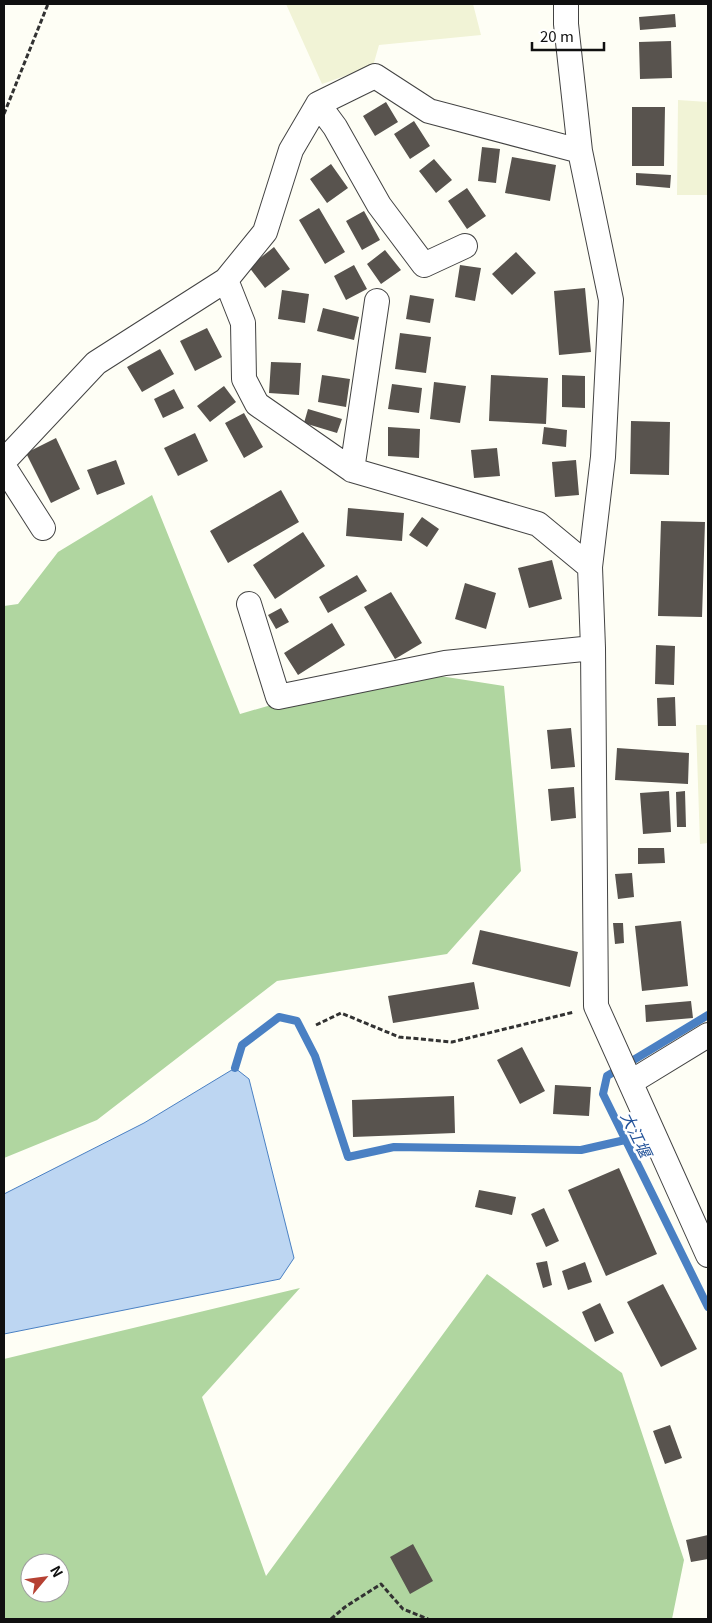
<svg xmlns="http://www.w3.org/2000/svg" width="712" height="1623" font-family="Georgia,'Noto Sans JP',serif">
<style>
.farmland{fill:#f1f3d6}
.forest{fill:#b0d6a0;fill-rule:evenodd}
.water{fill:#bdd6f2;stroke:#4a80c3}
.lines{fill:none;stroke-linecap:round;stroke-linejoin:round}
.stream{stroke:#4a80c3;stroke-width:8}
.building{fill:#58534e}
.street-casing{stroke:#434343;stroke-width:26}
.path{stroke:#323232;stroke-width:3;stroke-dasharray:5 2.5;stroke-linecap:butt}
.street{stroke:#fff;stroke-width:24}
.labels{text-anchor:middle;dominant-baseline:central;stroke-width:5;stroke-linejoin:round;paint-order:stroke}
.water-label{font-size:16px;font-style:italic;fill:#235399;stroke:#fff}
</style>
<rect width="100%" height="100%" fill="#fefef5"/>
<!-- farmland -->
<path class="farmland" d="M 286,4 L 473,4 L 481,35 L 379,45 L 373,66 L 322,84 Z
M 678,100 L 708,102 L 708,195 L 677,195 Z
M 696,725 L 708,725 L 708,843 L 700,844 Z"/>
<!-- forest -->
<path class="forest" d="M 152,495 L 240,714 L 395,669 L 504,686 L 521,871 L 447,954 L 277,981 L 97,1120 L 4,1158 L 4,606 L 18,604 L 58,552 Z
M 487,1274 L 622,1373 L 684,1560 L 672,1619 L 4,1619 L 4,1359 L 300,1288 L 202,1397 L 266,1576 ZM 30,1563 L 60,1563 L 60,1593 L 30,1593 Z"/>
<!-- water -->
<path class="water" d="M 235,1068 L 249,1079 L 294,1258 L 280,1279 L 4,1334 L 4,1194 L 144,1123 Z"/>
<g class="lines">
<!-- stream -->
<path class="stream" d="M 708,1015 L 607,1076 L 603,1094 L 708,1307
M 235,1068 L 242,1045 L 279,1017 L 297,1021 L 315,1056 L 348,1157 L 394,1147 L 581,1150 L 625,1140"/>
</g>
<!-- building -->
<path class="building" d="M 675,14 L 676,27 L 640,30 L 639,17 Z
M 671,41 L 672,78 L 640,79 L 639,42 Z
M 386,102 L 398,122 L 375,136 L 363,116 Z
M 632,107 L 665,107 L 664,166 L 632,166 Z
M 414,121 L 430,146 L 410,159 L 394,134 Z
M 482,147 L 500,149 L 496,183 L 478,181 Z
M 512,157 L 556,165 L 550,201 L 505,193 Z
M 434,159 L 452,180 L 436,193 L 419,171 Z
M 331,164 L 348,188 L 327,203 L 310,179 Z
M 636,173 L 671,175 L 670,188 L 636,185 Z
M 467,188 L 486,216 L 467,229 L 448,201 Z
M 319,208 L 345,252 L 325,264 L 299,220 Z
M 364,211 L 380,240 L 362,250 L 346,221 Z
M 274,247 L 290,269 L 265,288 L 249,267 Z
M 385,250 L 401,270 L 381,284 L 367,264 Z
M 516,252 L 536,273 L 512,295 L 492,274 Z
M 354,265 L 367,289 L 346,300 L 334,276 Z
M 460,265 L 481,268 L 475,301 L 455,297 Z
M 585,288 L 591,352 L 559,355 L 554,291 Z
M 282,290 L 309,294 L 305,323 L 278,319 Z
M 410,295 L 434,299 L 430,323 L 406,319 Z
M 323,308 L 359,317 L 354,340 L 317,331 Z
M 207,328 L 222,357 L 195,371 L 180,341 Z
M 400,333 L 431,337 L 426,373 L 395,369 Z
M 160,349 L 174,374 L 142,392 L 127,367 Z
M 271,362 L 301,363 L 299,395 L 269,393 Z
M 322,375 L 350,379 L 346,407 L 318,402 Z
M 491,375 L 548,378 L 546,424 L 489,421 Z
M 562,375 L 585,376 L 585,408 L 562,407 Z
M 434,382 L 466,386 L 460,423 L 430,419 Z
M 392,384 L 422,388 L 419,413 L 388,409 Z
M 224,386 L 236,402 L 210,422 L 197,406 Z
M 174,389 L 184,408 L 163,418 L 154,399 Z
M 308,409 L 342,419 L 337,433 L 304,423 Z
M 244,413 L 263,447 L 244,458 L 225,423 Z
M 631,421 L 670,422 L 669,475 L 630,474 Z
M 388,427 L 420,429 L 419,458 L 388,456 Z
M 544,427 L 567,430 L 566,447 L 542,444 Z
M 195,433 L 208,461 L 178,476 L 164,448 Z
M 56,438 L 80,489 L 51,503 L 26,453 Z
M 497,448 L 500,476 L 474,478 L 471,450 Z
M 116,460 L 125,484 L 97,495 L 87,470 Z
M 576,460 L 579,495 L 555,497 L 552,462 Z
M 281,490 L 299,522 L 228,563 L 210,531 Z
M 348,508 L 404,513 L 402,541 L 346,536 Z
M 422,517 L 439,529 L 427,547 L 409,535 Z
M 661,521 L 705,522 L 702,617 L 658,616 Z
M 303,532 L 325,566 L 275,599 L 253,565 Z
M 552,560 L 562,599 L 529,608 L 518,568 Z
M 357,575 L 367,591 L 328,613 L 319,597 Z
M 465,583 L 496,593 L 486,629 L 455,619 Z
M 391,592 L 422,643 L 395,659 L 364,607 Z
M 281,608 L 289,622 L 276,629 L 268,615 Z
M 332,623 L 345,645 L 298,675 L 284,653 Z
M 656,645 L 675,646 L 674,685 L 655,684 Z
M 675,697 L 676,726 L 658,726 L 657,698 Z
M 571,728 L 575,767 L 551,769 L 547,730 Z
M 617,748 L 689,753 L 688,784 L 615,780 Z
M 574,787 L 576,818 L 551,821 L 548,789 Z
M 669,791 L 671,832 L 643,834 L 640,793 Z
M 685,791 L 686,827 L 677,827 L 676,792 Z
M 638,848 L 664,848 L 665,863 L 638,864 Z
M 632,873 L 634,897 L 618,899 L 615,874 Z
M 681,921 L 688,986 L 642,991 L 635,926 Z
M 613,923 L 623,923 L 624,943 L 615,944 Z
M 480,930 L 578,952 L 570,987 L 472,964 Z
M 474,982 L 479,1009 L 393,1023 L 388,996 Z
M 691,1001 L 693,1018 L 646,1022 L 645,1005 Z
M 522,1047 L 545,1091 L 520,1104 L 497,1060 Z
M 555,1085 L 591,1087 L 589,1116 L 553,1114 Z
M 454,1096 L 455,1133 L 353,1137 L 352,1100 Z
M 619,1168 L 657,1254 L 606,1276 L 568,1190 Z
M 479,1190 L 516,1197 L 512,1215 L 475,1207 Z
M 544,1208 L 559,1241 L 546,1247 L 531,1214 Z
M 547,1261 L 552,1285 L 543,1288 L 536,1263 Z
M 585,1262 L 592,1282 L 568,1290 L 562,1271 Z
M 663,1284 L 697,1349 L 661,1367 L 627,1302 Z
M 600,1303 L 614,1333 L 595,1342 L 582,1312 Z
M 670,1425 L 682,1458 L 665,1464 L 653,1431 Z
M 708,1535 L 708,1559 L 691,1562 L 686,1540 Z
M 413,1544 L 433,1581 L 410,1594 L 390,1557 Z"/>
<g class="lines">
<!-- street casing -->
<g class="street-casing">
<path id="street" d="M 566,4 L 566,24 L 580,151 L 611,300 L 603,457 L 590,567 L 593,648 L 596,1006 L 708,1255
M 318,104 L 335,127 L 379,205 L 424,265 L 465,246
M 226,280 L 243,323 L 244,379 L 257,404 L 352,470 L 538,524 L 590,567
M 4,461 L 96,363 L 226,280 L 265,232 L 291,150 L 318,104 L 375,76 L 429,111 L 580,151
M 4,467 L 43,528
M 352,470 L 377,301
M 249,604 L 278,697 L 445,663 L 593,648
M 631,1082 L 708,1035"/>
</g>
<!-- path -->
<path class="path" d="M 4,114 L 48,4
M 316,1025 L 341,1013 L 399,1037 L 452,1042 L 574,1012
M 331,1619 L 345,1607 L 381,1584 L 403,1609 L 428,1619"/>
<!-- street -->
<use href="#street" class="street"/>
</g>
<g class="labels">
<!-- water labels -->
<g class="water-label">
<text transform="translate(637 1134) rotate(64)">大江堰</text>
</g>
</g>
<!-- border -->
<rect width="712" height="1623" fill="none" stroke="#101010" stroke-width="10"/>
<!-- north arrow -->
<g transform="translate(45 1578) rotate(61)"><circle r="24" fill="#ffffff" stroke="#9f9f9f"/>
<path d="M0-4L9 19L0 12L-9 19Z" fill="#b64133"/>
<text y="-8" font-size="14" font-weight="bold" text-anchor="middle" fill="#101010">N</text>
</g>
<!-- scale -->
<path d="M532 42v8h72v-8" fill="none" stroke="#101010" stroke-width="2.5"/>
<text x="540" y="42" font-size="15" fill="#101010" stroke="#ffffff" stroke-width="4" paint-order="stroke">20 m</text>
</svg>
